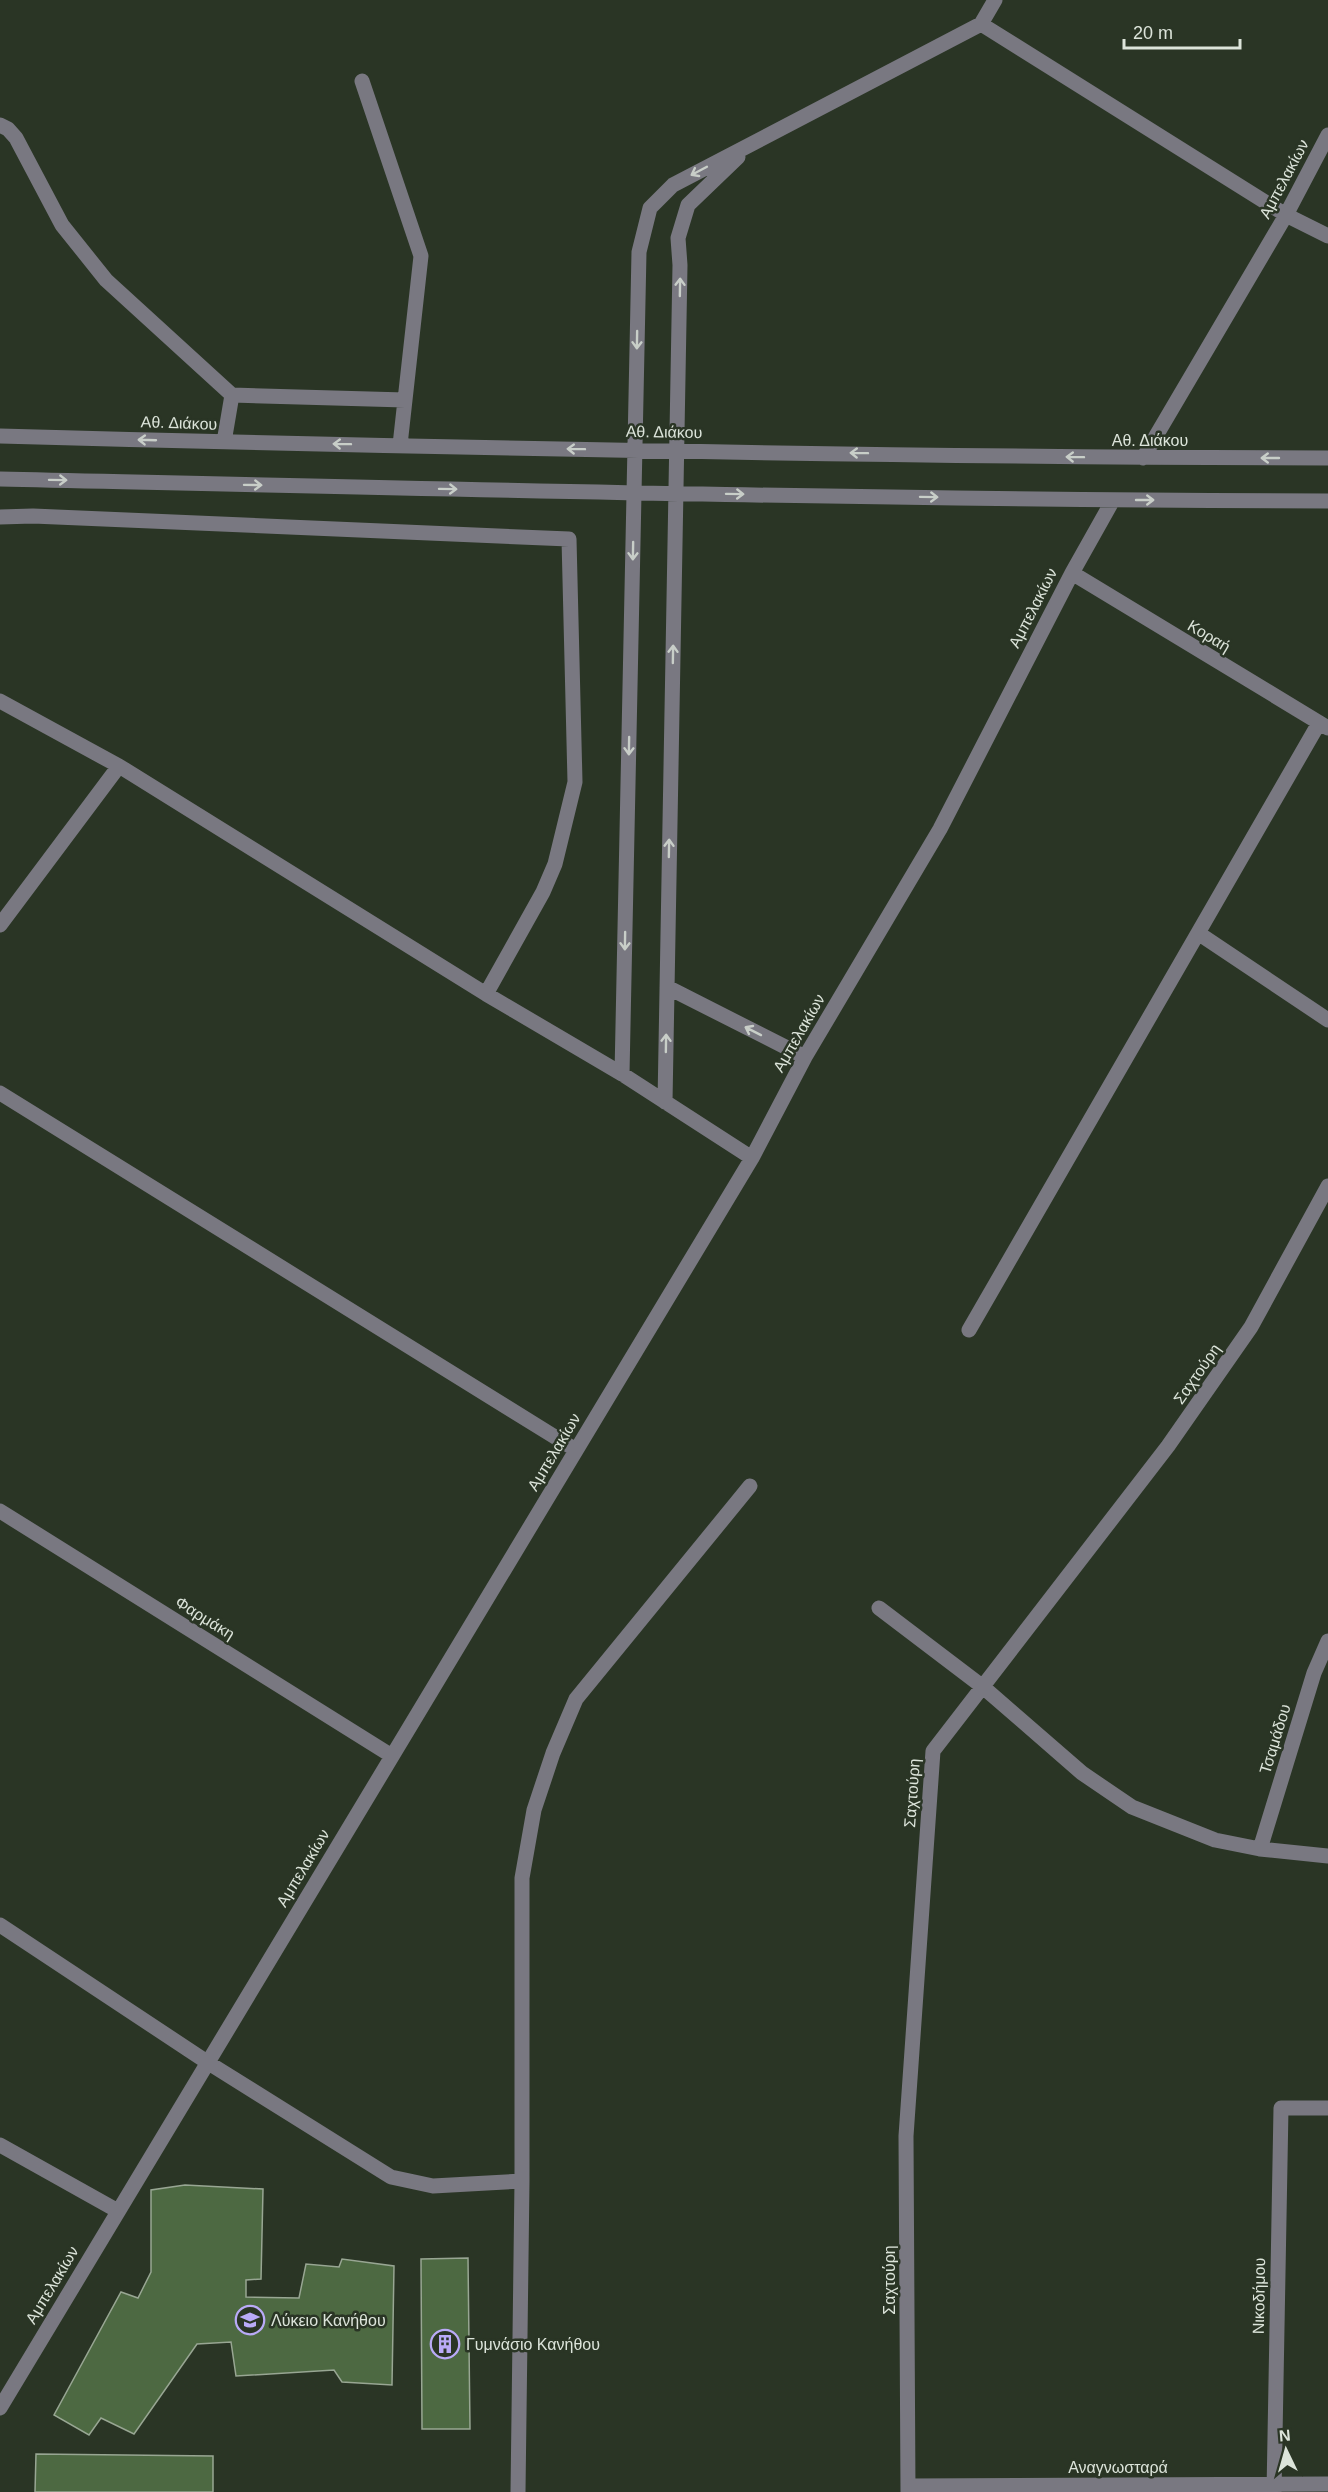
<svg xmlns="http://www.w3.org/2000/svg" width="1328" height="2492" font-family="Helvetica,sans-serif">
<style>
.building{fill:#4d6942;stroke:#98a693;stroke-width:1.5}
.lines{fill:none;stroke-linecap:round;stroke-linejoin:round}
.minor{stroke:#797881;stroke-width:15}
.oneway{stroke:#c8cec8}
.labels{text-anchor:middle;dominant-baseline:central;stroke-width:5;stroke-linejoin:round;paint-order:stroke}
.street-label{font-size:16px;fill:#dce4da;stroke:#2a3525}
.poi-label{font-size:16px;fill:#dce4da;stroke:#2a3525;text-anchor:start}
</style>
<rect width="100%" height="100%" fill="#2a3525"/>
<!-- building -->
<path class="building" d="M 185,2185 L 263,2189 L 261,2279 L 246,2280 L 246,2297 L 299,2298 L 306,2264 L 339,2267 L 342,2259 L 394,2266 L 392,2385 L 342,2382 L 334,2370 L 236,2376 L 231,2342 L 197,2344 L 134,2434 L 101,2418 L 89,2435 L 54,2415 L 121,2292 L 138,2298 L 151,2272 L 151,2190 Z
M 468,2258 L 470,2429 L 422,2429 L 421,2259 Z
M 36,2454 L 213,2456 L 213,2492 L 35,2492 Z"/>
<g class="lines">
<!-- minor -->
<path class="minor" d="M 981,24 L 1286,215 L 1328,236
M 362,81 L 421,256 L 400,445
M 0,125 L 8,129 L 16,138 L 62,225 L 106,280 L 232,395 L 224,442
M 232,395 L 405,400
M 0,436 C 443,448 885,457 1328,458
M 1143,458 L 1286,215 L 1328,135
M 0,479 C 443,489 885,500 1328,501
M 0,517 L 33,516 L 569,539 L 575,782 L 555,864 L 543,892 L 486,994
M 1072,573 L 1328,728
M 0,701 L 119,766 L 486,994 L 622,1074 L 752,1158
M 1319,723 L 1198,933 L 1328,1020
M 0,925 L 119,766
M 667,987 L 805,1057
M 622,1074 L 639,252 L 650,208 L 673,185 L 981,24 L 995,0
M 0,1093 L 576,1450
M 665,1102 L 680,265 L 678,238 L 688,205 L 738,157
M 969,1330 L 1198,933
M 0,1511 L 392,1756
M 879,1608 L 983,1687 L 1082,1773 L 1132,1807 L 1215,1840 L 1260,1849 L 1328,1856
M 1260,1849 L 1314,1673 L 1328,1641
M 0,1925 L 207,2062 L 391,2177 L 433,2186 L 522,2181
M 0,2145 L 118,2211
M 0,2408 L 752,1158 L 805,1057 L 940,829 L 1072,573 L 1113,500
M 908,2486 L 1328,2484
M 518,2492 L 522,2181 L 522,1878 L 534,1810 L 553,1753 L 576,1699 L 750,1486
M 908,2492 L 906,2136 L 933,1751 L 1168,1446 L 1251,1327 L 1328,1186
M 1274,2492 L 1281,2108 L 1328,2108"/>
</g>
<!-- one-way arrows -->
<defs><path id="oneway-shaft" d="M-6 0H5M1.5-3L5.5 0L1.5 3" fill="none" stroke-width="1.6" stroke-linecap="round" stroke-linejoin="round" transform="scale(1.5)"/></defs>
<g class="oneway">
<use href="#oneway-shaft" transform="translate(699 171) rotate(152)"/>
<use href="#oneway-shaft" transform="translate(680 287) rotate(-89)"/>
<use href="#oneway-shaft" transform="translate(637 340) rotate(91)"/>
<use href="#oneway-shaft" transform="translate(147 440) rotate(-178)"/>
<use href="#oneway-shaft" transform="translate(342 444) rotate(-179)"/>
<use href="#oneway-shaft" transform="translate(576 449) rotate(-179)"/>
<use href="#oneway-shaft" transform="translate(859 453) rotate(-179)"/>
<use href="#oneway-shaft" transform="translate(1075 457) rotate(-179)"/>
<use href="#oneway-shaft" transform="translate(1270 458) rotate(-180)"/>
<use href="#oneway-shaft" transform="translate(58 480) rotate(1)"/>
<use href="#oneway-shaft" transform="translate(253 485) rotate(1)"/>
<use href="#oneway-shaft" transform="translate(448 489) rotate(1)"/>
<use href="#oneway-shaft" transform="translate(735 494) rotate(1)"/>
<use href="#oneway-shaft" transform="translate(929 497) rotate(1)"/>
<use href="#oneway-shaft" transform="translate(1145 500)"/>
<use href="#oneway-shaft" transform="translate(633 551) rotate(91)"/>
<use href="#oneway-shaft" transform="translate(673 654) rotate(-89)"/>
<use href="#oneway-shaft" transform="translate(629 746) rotate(91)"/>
<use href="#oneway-shaft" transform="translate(669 848) rotate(-89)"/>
<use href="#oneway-shaft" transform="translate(625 941) rotate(91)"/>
<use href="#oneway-shaft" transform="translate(753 1031) rotate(-153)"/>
<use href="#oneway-shaft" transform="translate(666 1043) rotate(-89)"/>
</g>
<!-- icons -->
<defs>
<g id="school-ring" transform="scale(1.5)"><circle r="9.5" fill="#2a3525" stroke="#b9aaf7" stroke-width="1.5"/><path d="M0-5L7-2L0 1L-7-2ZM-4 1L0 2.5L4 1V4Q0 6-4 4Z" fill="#b9aaf7"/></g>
<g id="building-ring" transform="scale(1.5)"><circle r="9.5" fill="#2a3525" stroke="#b9aaf7" stroke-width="1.5"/><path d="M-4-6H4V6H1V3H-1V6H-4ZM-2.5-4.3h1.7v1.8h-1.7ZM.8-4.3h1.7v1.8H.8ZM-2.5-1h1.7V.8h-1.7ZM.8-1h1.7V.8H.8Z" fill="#b9aaf7"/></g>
</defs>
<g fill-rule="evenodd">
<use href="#school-ring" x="250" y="2320"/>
<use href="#building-ring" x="445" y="2344"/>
</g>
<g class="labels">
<!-- street labels -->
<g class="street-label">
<text transform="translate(1284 179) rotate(-62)">Αμπελακίων</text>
<text transform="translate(179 423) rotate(2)">Αθ. Διάκου</text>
<text transform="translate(664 432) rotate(1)">Αθ. Διάκου</text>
<text x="1150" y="440">Αθ. Διάκου</text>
<text transform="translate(1033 608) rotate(-63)">Αμπελακίων</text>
<text transform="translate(1209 636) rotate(31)">Κοραή</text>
<text transform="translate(799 1033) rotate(-60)">Αμπελακίων</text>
<text transform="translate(1197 1374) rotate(-55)">Σαχτούρη</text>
<text transform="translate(554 1452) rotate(-59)">Αμπελακίων</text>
<text transform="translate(205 1618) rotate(32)">Φαρμάκη</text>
<text transform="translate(1275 1739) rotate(-73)">Τσαμάδου</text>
<text transform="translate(912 1793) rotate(-86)">Σαχτούρη</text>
<text transform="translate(303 1868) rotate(-59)">Αμπελακίων</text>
<text transform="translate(889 2280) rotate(-90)">Σαχτούρη</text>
<text transform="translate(52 2285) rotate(-59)">Αμπελακίων</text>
<text transform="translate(1259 2296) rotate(-89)">Νικοδήμου</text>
<text x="1118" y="2467">Αναγνωσταρά</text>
</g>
<!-- poi labels -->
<g class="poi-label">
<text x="271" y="2320">Λύκειο Κανήθου</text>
<text x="466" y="2344">Γυμνάσιο Κανήθου</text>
</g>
</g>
<!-- north arrow -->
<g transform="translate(1286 2450) rotate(355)" stroke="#2a3525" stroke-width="4.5" paint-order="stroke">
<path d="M0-4.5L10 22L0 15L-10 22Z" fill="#dce4da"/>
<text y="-9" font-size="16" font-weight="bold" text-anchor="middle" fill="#dce4da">N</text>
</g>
<!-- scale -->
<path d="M1124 39v9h116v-9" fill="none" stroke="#dce4da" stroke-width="3"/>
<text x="1133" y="39" font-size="18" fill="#dce4da" stroke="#2a3525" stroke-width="4.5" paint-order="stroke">20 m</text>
</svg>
